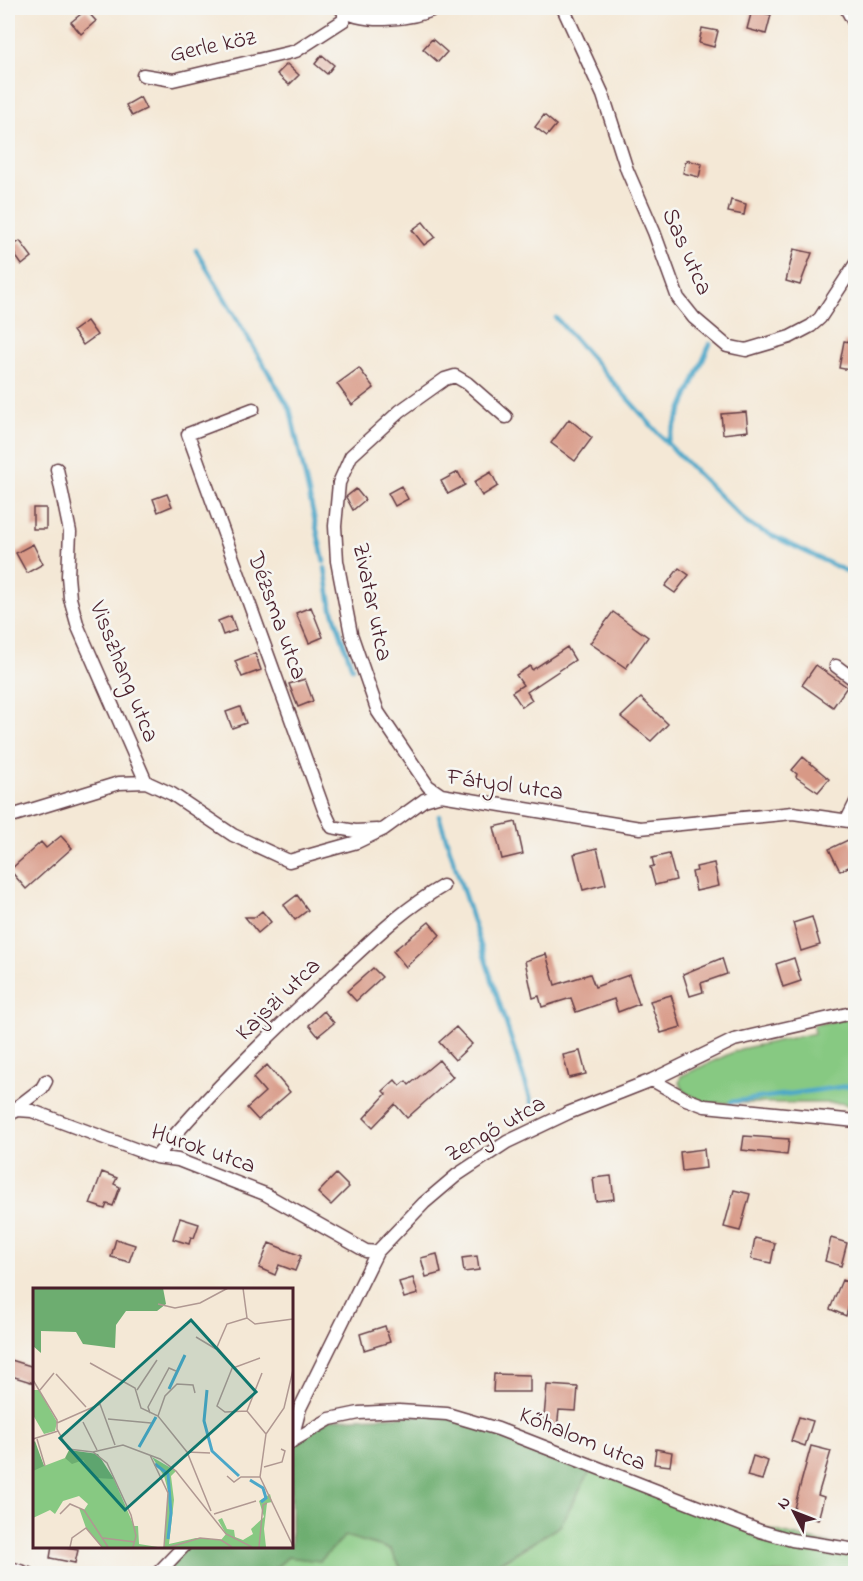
<svg xmlns="http://www.w3.org/2000/svg" width="863" height="1581" font-family="'Indie Flower',sans-serif">
<style>
.green{fill:#87c982;stroke:#687456;stroke-width:1.5}
.forest{fill:#6dad70;stroke:#5c664e;stroke-width:1.5}
.lines{fill:none;stroke-linecap:round;stroke-linejoin:round}
.stream{stroke:#4ba7c9;stroke-width:4.5}
.building{fill:#d89986}
.street-casing{stroke:#643d45;stroke-width:15}
.street{stroke:#fff;stroke-width:12}
.labels{text-anchor:middle;dominant-baseline:central;stroke-width:5;stroke-linejoin:round;paint-order:stroke}
.street-label{font-size:24px;fill:#4a1f2b;stroke:#f6f6f2}
.inset-river{fill:none;stroke:#4ba7c9;stroke-width:3}
.inset-road{fill:none;stroke:#b09892;stroke-width:1.5}
.view{fill:#0f766e;fill-opacity:0.15;stroke:#0f766e;stroke-width:3}
.inset-edge{fill:none;stroke:#4a1f2b;stroke-width:3}
</style>
<rect width="100%" height="100%" fill="#f6f6f2"/>
<filter id="ink" filterUnits="userSpaceOnUse"><feTurbulence type="fractalNoise" baseFrequency=".0167" numOctaves="2"/><feDisplacementMap in="SourceGraphic" scale="12" xChannelSelector="R" yChannelSelector="G"/><feConvolveMatrix kernelMatrix="1 2 1 2 8 2 1 2 1" color-interpolation-filters="sRGB"/></filter>
<filter id="wash" filterUnits="userSpaceOnUse"><feTurbulence type="fractalNoise" baseFrequency=".008" numOctaves="4" result="noise"/><feDisplacementMap in="SourceGraphic" scale="24" xChannelSelector="R" yChannelSelector="G"/><feGaussianBlur stdDeviation="1.35" result="paint"/><feColorMatrix in="noise" values="0 0 0 0 0 0 0 0 0 0 0 0 0 0 0 0 0 1.4 0 .05"/><feComposite in="paint" operator="in"/></filter>
<g filter="url(#wash)">
<rect width="100%" height="100%" fill="#f4e8d6"/>
<!-- green -->
<path class="green" d="M 855,1017 L 855,1107 L 840,1103 L 706,1103 L 686,1093 L 679,1083 L 681,1076 L 740,1049 L 815,1033 L 813,1025 Z
M 593,1466 L 722,1518 L 855,1550 L 855,1573 L 482,1574 L 560,1526 Z
M 345,1536 L 390,1549 L 404,1573 L 269,1574 L 288,1557 L 320,1561 Z"/>
<!-- forest -->
<path class="forest" d="M 447,1414 L 593,1466 L 560,1526 L 482,1573 L 404,1573 L 390,1549 L 345,1536 L 320,1561 L 288,1557 L 269,1573 L 157,1574 L 184,1547 L 291,1546 L 291,1442 L 330,1419 Z"/>
<g class="lines">
<!-- stream -->
<path class="stream" d="M 196,250 L 290,409 L 324,562
M 556,318 L 667,443 L 748,524 L 856,576
M 667,443 L 710,344
M 325,568 L 331,605 L 352,668
M 439,816 L 534,1110
M 731,1102 L 856,1085"/>
</g>
<g id="blocks">
<!-- building -->
<path class="building" d="M 86,10 L 96,21 L 81,34 L 71,22 Z
M 752,10 L 771,15 L 766,34 L 747,29 Z
M 702,28 L 718,31 L 714,47 L 699,43 Z
M 432,39 L 447,52 L 438,62 L 423,49 Z
M 322,55 L 334,65 L 327,74 L 315,64 Z
M 287,64 L 299,75 L 289,85 L 277,74 Z
M 140,97 L 146,109 L 132,116 L 126,105 Z
M 544,115 L 556,125 L 547,136 L 535,127 Z
M 686,160 L 702,164 L 699,177 L 683,173 Z
M 731,200 L 746,204 L 744,215 L 728,212 Z
M 423,222 L 435,237 L 424,245 L 412,230 Z
M 20,241 L 32,257 L 22,265 L 10,248 Z
M 794,249 L 812,253 L 800,285 L 786,281 Z
M 87,321 L 97,335 L 83,345 L 73,331 Z
M 844,341 L 855,343 L 855,371 L 839,368 Z
M 359,368 L 374,388 L 352,405 L 337,384 Z
M 746,412 L 748,431 L 723,434 L 721,414 Z
M 569,419 L 592,438 L 575,461 L 551,443 Z
M 458,472 L 465,485 L 448,494 L 441,481 Z
M 491,472 L 498,486 L 482,496 L 474,482 Z
M 401,486 L 408,499 L 395,506 L 388,493 Z
M 356,489 L 365,500 L 353,510 L 346,497 Z
M 167,494 L 172,506 L 158,512 L 153,499 Z
M 33,508 L 46,508 L 46,529 L 33,529 Z
M 33,544 L 43,564 L 27,573 L 16,553 Z
M 679,568 L 689,575 L 675,593 L 665,586 Z
M 311,607 L 323,637 L 309,643 L 296,613 Z
M 613,612 L 648,637 L 626,668 L 590,643 Z
M 231,616 L 236,630 L 223,635 L 218,621 Z
M 567,647 L 575,660 L 527,692 L 532,700 L 522,707 L 512,692 L 523,685 L 516,675 L 530,666 L 532,670 Z
M 255,653 L 261,670 L 242,677 L 235,661 Z
M 816,665 L 847,687 L 833,707 L 802,685 Z
M 305,679 L 313,701 L 298,707 L 289,684 Z
M 641,698 L 668,724 L 651,741 L 621,717 Z
M 240,707 L 246,723 L 232,728 L 226,712 Z
M 803,757 L 829,779 L 818,792 L 796,777 L 797,774 L 792,770 Z
M 516,822 L 523,854 L 502,859 L 494,827 Z
M 61,836 L 72,848 L 26,889 L 10,870 L 41,842 L 46,848 Z
M 850,839 L 855,852 L 855,864 L 840,871 L 829,849 Z
M 597,848 L 606,884 L 583,890 L 574,854 Z
M 669,854 L 676,880 L 655,885 L 650,867 L 654,866 L 652,858 Z
M 714,863 L 719,886 L 696,891 L 692,872 L 697,871 L 696,867 Z
M 297,895 L 308,910 L 295,920 L 284,905 Z
M 262,911 L 271,922 L 258,933 L 245,917 L 255,917 Z
M 812,917 L 820,945 L 801,951 L 793,923 Z
M 429,922 L 440,935 L 406,967 L 393,951 Z
M 546,954 L 555,985 L 590,974 L 595,987 L 629,975 L 639,1004 L 618,1012 L 614,999 L 576,1012 L 571,998 L 542,1007 L 539,996 L 533,998 L 525,961 Z
M 722,958 L 727,974 L 701,983 L 703,992 L 690,996 L 683,974 Z
M 794,958 L 801,981 L 783,987 L 776,964 Z
M 373,968 L 382,977 L 356,1001 L 347,991 Z
M 671,995 L 681,1027 L 661,1033 L 650,1001 Z
M 324,1011 L 334,1023 L 318,1036 L 309,1025 Z
M 456,1027 L 472,1044 L 455,1060 L 439,1042 Z
M 580,1051 L 586,1074 L 569,1078 L 563,1055 Z
M 439,1060 L 453,1077 L 407,1118 L 395,1104 L 373,1127 L 364,1118 L 386,1094 L 383,1091 L 395,1080 L 400,1086 L 406,1081 L 409,1085 Z
M 267,1065 L 290,1092 L 258,1120 L 247,1108 L 265,1092 L 253,1078 Z
M 744,1136 L 789,1139 L 787,1155 L 742,1150 Z
M 704,1149 L 706,1168 L 682,1171 L 680,1152 Z
M 102,1172 L 117,1178 L 114,1184 L 120,1187 L 113,1206 L 107,1204 L 105,1209 L 90,1204 Z
M 336,1174 L 349,1187 L 331,1205 L 318,1193 Z
M 611,1176 L 614,1199 L 596,1201 L 593,1178 Z
M 734,1190 L 750,1194 L 740,1231 L 724,1227 Z
M 180,1218 L 199,1224 L 194,1238 L 191,1237 L 189,1244 L 173,1239 Z
M 755,1238 L 775,1243 L 771,1263 L 751,1259 Z
M 831,1238 L 847,1243 L 841,1266 L 825,1261 Z
M 116,1239 L 135,1245 L 129,1262 L 111,1257 Z
M 269,1243 L 301,1256 L 295,1271 L 279,1265 L 275,1275 L 259,1268 Z
M 437,1254 L 441,1273 L 426,1277 L 421,1258 Z
M 477,1256 L 479,1270 L 464,1272 L 462,1258 Z
M 413,1278 L 418,1294 L 404,1298 L 399,1282 Z
M 842,1280 L 855,1285 L 846,1316 L 830,1309 Z
M 385,1326 L 390,1342 L 364,1350 L 360,1334 Z
M 8,1359 L 34,1367 L 34,1383 L 8,1375 Z
M 494,1374 L 530,1375 L 530,1392 L 493,1392 Z
M 547,1385 L 578,1387 L 576,1411 L 559,1410 L 557,1429 L 543,1428 Z
M 799,1417 L 813,1421 L 805,1446 L 791,1441 Z
M 811,1446 L 831,1451 L 818,1495 L 824,1497 L 818,1520 L 793,1512 Z
M 656,1449 L 672,1452 L 670,1466 L 654,1464 Z
M 753,1456 L 768,1461 L 762,1480 L 747,1476 Z
M 52,1546 L 78,1550 L 75,1563 L 50,1558 Z"/>
</g>
</g>
<g filter="url(#ink)">
<use href="#blocks" fill-opacity="0" stroke="#643d45" stroke-width="1.5"/>
<g class="lines">
<!-- street casing -->
<g class="street-casing">
<path id="street" d="M 340,8 C 363,26 413,19 437,8
M 563,8 L 603,95 L 627,170 L 654,232 L 678,298 L 694,318 L 727,346 L 736,348 L 746,350 L 790,337 L 811,326 L 820,318 L 856,263
M 846,8 L 856,26
M 143,75 L 173,80 L 296,51 L 344,20 L 344,11
M 253,409 L 188,434 L 324,810 L 332,827 L 355,831 L 377,830
M 57,469 L 70,532 L 68,576 L 70,598 L 78,627 L 146,782
M 836,666 L 856,681
M 441,795 L 428,786 L 378,712 L 351,634 L 337,561 L 335,526 L 339,483 L 351,456 L 400,411 L 445,379 L 455,376 L 467,383 L 506,417
M 8,817 L 119,783 L 146,782 L 172,794 L 233,835 L 289,861 L 357,842 L 384,829 L 424,800 L 441,795 L 640,828 L 793,813 L 856,822
M 847,820 L 856,802
M 652,1080 L 686,1099 L 705,1106 L 856,1121
M 12,1111 L 42,1088 L 46,1081
M 8,1115 L 18,1110 L 32,1111 L 156,1157 L 178,1160 L 265,1194 L 366,1251 L 377,1252
M 156,1157 C 210,1092 272,1032 334,975 C 370,942 401,910 443,886
M 292,1441 L 330,1419 L 359,1413 L 399,1411 L 447,1414 L 498,1429 L 760,1531 L 792,1540 L 856,1550
M 291,1442 L 300,1408 L 377,1252 L 424,1203 L 457,1175 L 507,1142 L 568,1113 L 652,1080 L 734,1040 L 856,1012
M 8,1567 L 29,1574
M 157,1574 L 184,1546"/>
</g>
<!-- street -->
<use href="#street" class="street"/>
</g>
</g>
<g class="labels">
<!-- street labels -->
<g class="street-label">
<text transform="translate(213 47) rotate(-12)">Gerle köz</text>
<text transform="translate(686 252) rotate(66)">Sas utca</text>
<text transform="translate(371 602) rotate(78)">Zivatar utca</text>
<text transform="translate(276 616) rotate(70)">Dézsma utca</text>
<text transform="translate(123 672) rotate(68)">Visszhang utca</text>
<text transform="translate(505 786) rotate(8)">Fátyol utca</text>
<text transform="translate(279 1000) rotate(-44)">Kajszi utca</text>
<text transform="translate(496 1130) rotate(-30)">Zengő utca</text>
<text transform="translate(203 1150) rotate(19)">Hurok utca</text>
<text transform="translate(582 1440) rotate(22)">Kőhalom utca</text>
</g>
</g>
<!-- overview -->
<g transform="translate(33 1288)">
<rect width="260" height="260" fill="#f4e8d6"/>
<path d="M 0,102 L 6,102 L 24,134 L 22,143 L 11,146 L 0,127 ZM 0,153 L 11,178 L 32,170 L 50,172 L 81,191 L 101,238 L 105,238 L 106,256 L 125,259 L 69,259 L 53,240 L 46,220 L 51,222 L 55,216 L 46,208 L 30,213 L 22,226 L 17,222 L 0,230 ZM 119,169 L 143,183 L 138,188 L 141,212 L 136,256 L 163,250 L 188,252 L 193,246 L 185,232 L 189,230 L 194,241 L 201,242 L 202,249 L 210,252 L 220,246 L 218,241 L 231,229 L 226,213 L 237,206 L 239,214 L 234,215 L 231,241 L 233,259 L 131,259 L 135,203 L 131,188 Z" fill="#87c982"/>
<path d="M 0,0 L 130,0 L 133,16 L 124,23 L 93,23 L 83,37 L 82,60 L 50,56 L 43,44 L 8,43 L 8,65 L 0,58 ZM 2,153 L 11,178 L 0,183 L 0,155 ZM 36,162 L 65,166 L 81,191 L 63,190 L 50,172 L 39,176 L 32,170 Z" fill="#6dad70"/>
<path class="inset-river" d="M 136,101 L 152,67M 174,102 L 171,133 L 179,163 L 206,188M 106,159 L 123,129M 122,176 L 135,186 L 138,225 L 135,251M 217,192 L 230,200 L 233,210 L 228,214"/>
<path class="inset-road" d="M 210,0 L 214,30M 125,16 L 142,20 L 167,15 L 195,0M 214,30 L 194,36 L 184,59 L 200,78 L 184,118 L 192,124 L 214,123 L 233,146M 214,30 L 222,36 L 260,31M 163,49 L 183,61M 57,75 L 102,100 L 108,120 L 125,128 L 154,164 L 178,223M 200,80 L 227,70M 23,86 L 53,119M 0,92 L 24,132 L 24,141 L 35,161 L 60,164 L 90,157 L 127,171 L 143,183 L 193,246 L 219,259M 7,102 L 21,85M 104,102 L 124,72M 214,123 L 229,85M 117,125 L 115,119 L 136,80 L 143,83M 125,128 L 132,108 L 144,96 L 160,97 L 162,105M 75,131 L 118,135M 50,134 L 64,162M 24,135 L 67,116 L 82,157M 0,151 L 25,143M 4,151 L 12,178M 60,164 L 74,175 L 98,227 L 103,248 L 100,259M 154,164 L 177,165M 117,167 L 135,205 L 131,259M 231,179 L 249,174 L 252,163 L 248,161M 194,188 L 201,194 L 208,189 L 227,189M 227,189 L 233,146 L 251,120 L 260,82M 227,189 L 260,258M 27,226 L 37,216 L 51,222 L 75,259M 181,226 L 223,213M 70,250 L 102,254M 37,259 L 39,250 L 53,240 L 69,259M 137,259 L 167,250 L 188,252 L 199,259M 226,259 L 230,217 L 234,215"/>
<path class="view" d="M 158,32 L 223,104 L 92,222 L 27,150 Z"/>
<rect width="260" height="260" class="inset-edge"/>
</g>
<!-- margin -->
<rect width="863" height="1581" fill="none" stroke="#f6f6f2" stroke-width="30"/>
<!-- north arrow -->
<g transform="translate(794 1512) rotate(312)" stroke="#f6f6f2" stroke-width="4.5" paint-order="stroke">
<path d="M0-4.5L10 22L0 15L-10 22Z" fill="#4a1f2b"/>
<text y="-9" font-size="16" font-weight="bold" text-anchor="middle" fill="#4a1f2b">N</text>
</g>
</svg>
